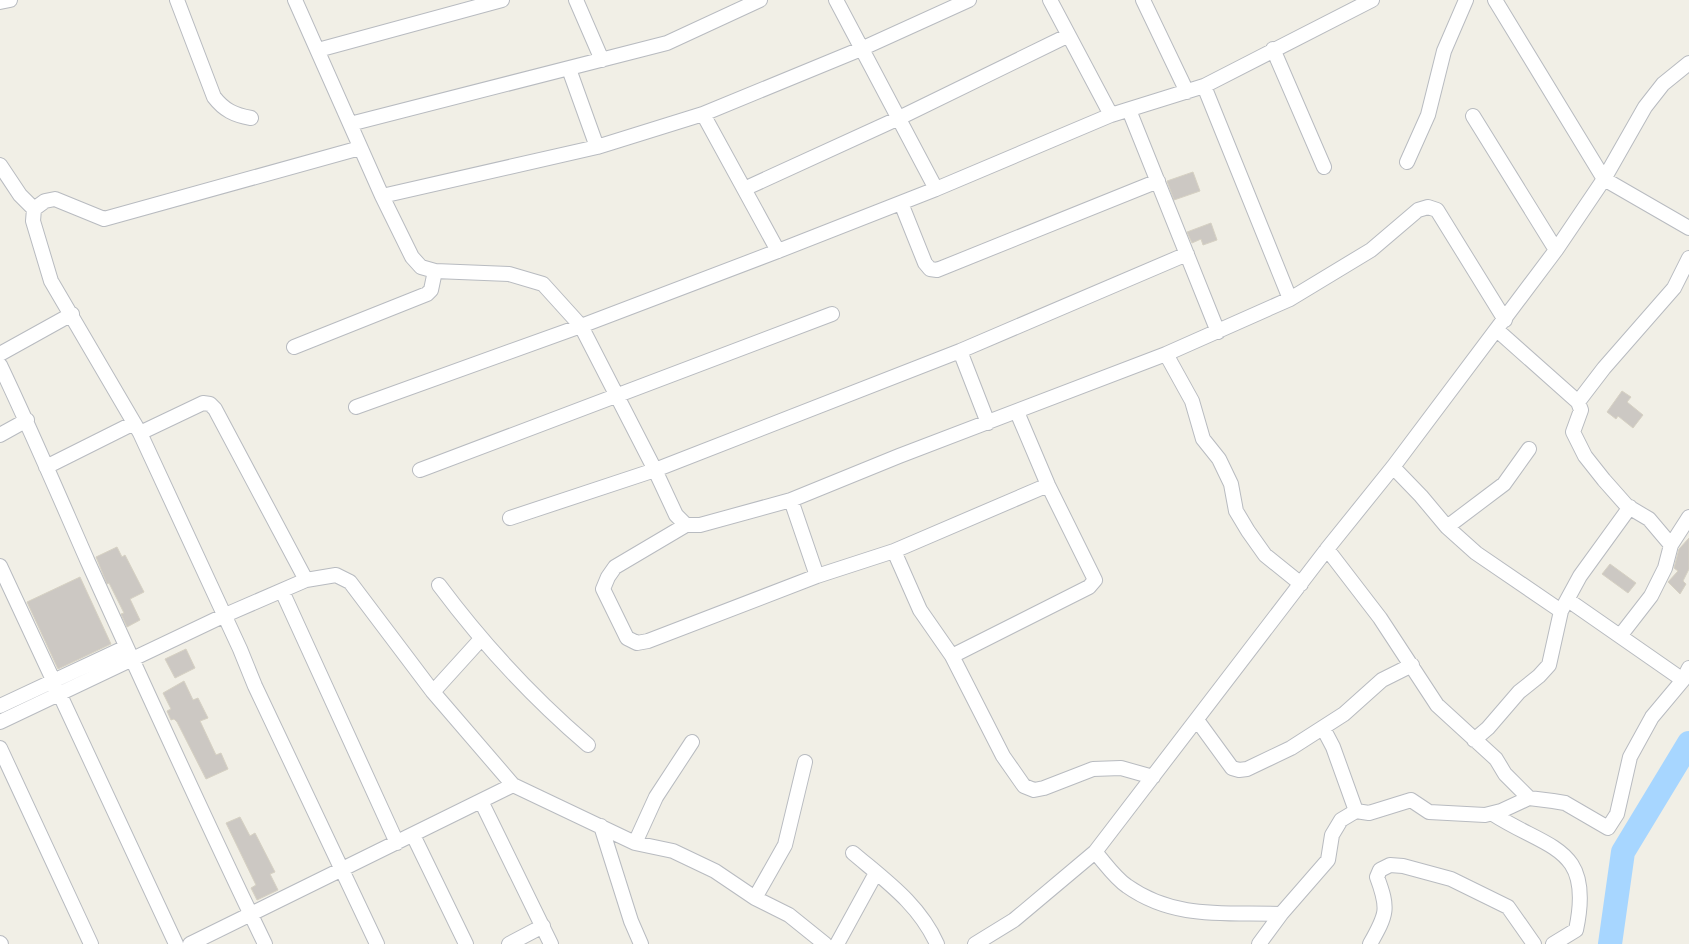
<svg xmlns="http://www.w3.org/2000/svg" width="1689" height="944" font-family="'Titillium Web',sans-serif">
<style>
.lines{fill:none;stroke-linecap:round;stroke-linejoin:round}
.river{stroke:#a7d6ff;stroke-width:24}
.building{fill:#ccc8c3;stroke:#d6d1c3}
.minor-casing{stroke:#b8bbc0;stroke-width:16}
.minor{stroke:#fff;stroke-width:14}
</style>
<rect width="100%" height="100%" fill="#f1efe6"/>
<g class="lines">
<!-- river -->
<path class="river" d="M 1610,944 L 1623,852 L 1689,743"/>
</g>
<!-- building -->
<path class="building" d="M 1193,172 L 1200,191 L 1174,200 L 1167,181 Z
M 1211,223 L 1217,240 L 1203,245 L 1201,239 L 1192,243 L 1187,232 Z
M 1622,391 L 1631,397 L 1627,402 L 1643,415 L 1633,428 L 1618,416 L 1616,419 L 1607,412 Z
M 1689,538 L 1689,569 L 1683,581 L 1686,584 L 1680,594 L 1668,582 L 1678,571 L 1674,568 L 1679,549 Z
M 117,547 L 122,557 L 125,555 L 144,592 L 130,599 L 140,620 L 127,627 L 121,614 L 124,613 L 109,583 L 107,584 L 96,557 Z
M 1610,564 L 1636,583 L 1628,593 L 1602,574 Z
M 80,577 L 111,644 L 58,669 L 27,602 Z
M 186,649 L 195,668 L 175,678 L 165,659 Z
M 184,681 L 193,700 L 198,698 L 208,718 L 200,721 L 216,755 L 221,753 L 228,769 L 206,779 L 177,722 L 174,719 L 171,720 L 167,711 L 171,709 L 163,693 Z
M 240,817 L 250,836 L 255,833 L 275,872 L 270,874 L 278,890 L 257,900 L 251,888 L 256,885 L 226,823 Z"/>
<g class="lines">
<!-- minor casing -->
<g class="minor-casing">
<path id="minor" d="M 177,0 L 214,97 C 224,110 234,115 251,118
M 295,0 L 382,196 L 412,257 L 421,267 L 435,271 L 509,274 L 543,284 L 581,326 L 655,470 L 676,515 L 686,525 L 700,525 L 791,500 L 899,456 L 1166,354 L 1290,299 L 1371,250 L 1418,210 L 1428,207 L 1437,210 L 1505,320
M 576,0 L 602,60
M 836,0 L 936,189
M 1050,0 L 1111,115
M 1143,0 L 1187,92
M 1495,0 L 1604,179 L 1689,228
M 0,2 L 10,0
M 1273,49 L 1324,167
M 318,50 L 502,0
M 569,69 L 597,147
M 1204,86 L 1290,299
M 1129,110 L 1218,332
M 1473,116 L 1556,250
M 350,124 L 667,43 L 760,0
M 360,148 L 104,219 L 55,199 L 45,201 L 34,209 L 33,221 L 51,281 L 140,433 L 240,649 L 255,686 L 377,944
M 1407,162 L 1428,115 L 1444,51 L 1466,0
M 0,165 L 20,195 L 34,209
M 744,189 L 897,119 L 1067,36
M 382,196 L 597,147 L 703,114
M 901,203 L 925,263 L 930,269 L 937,270 L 1158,181
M 778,251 L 703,114 L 861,49 L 969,0
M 1497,330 L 1578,402 L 1581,410 L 1573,432 L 1585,456 L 1604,480 L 1627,506 L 1649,519 L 1671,545
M 294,347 L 427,294 L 431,290 L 435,271
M 960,351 L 988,423
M 0,354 L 72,314
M 1166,354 L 1192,401 L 1203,439 L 1219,459 L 1231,484 L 1236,511 L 1248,531 L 1265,555 L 1301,584
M 0,365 C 31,430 59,496 88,562 C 146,690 204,818 265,944
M 1578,402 L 1604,368 L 1674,288 L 1689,258
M 356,407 L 581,326 L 778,251 L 936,189 L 1111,115 L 1204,86 L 1372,0
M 140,433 L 203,403 L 210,404 L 215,409 L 306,580
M 0,435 L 27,420
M 46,467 L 134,423
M 1393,467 L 1421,496 L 1447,527 L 1476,553 L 1561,611
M 420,470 L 832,314
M 791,500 L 817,576
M 510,518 L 655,470 L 960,351 L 1187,254
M 686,525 L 615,567 L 608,577 L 603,589 L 627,638 L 637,643 L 648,641 L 817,576 L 894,551 L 1048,485
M 1447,527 L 1504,484 L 1529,449
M 1327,549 L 1380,618 L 1437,705 L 1496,759 L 1505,774 L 1529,798
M 894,551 L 920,610 L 952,656 L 1003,756 L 1024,786 L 1034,790 L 1044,788 L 1093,769 L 1121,768 L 1153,777
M 0,566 L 176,944
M 439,585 C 483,644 532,697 588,745
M 282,591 L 397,843
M 1568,600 L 1683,680
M 1620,636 L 1651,596 L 1665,568 L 1671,545 L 1689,517
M 952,656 L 1089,587 L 1095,580 L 1048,485 L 1017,412
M 433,692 L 481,639
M 0,706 L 126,647
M 1197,720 L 1232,768 L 1239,770 L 1247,769 L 1291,748 L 1344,714 L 1382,680 L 1412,665
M 0,722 L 223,616 L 306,580 L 336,575 L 350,582 L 433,692 L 513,785 L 635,843 L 673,851 L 715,871 L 755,898 L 789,915 L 825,944
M 1323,728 L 1333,747 L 1356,811
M 1474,740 L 1488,728 L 1519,692 L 1539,676 L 1549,665 L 1561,611 L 1580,576 L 1630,507
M 0,748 L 91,944
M 481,801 L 551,944
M 1493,814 C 1549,850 1594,846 1576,930 L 1553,944
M 601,826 L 631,921 L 641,944
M 413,835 L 466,944
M 635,843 L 656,797 L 692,742
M 1095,852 C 1105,863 1115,878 1127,886 C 1175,920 1226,912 1281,914
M 853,853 C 886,881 919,904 937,944
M 755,898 L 785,845 L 805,762
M 0,943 L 1,944
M 190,944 L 513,785
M 509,944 L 543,926
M 837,944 L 876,873
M 975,944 L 1014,920 L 1095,852 L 1327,549 L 1393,467 L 1556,250 L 1604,179 L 1645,107 L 1663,84 L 1689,63
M 1259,944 L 1281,914 L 1328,860 L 1332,835 L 1341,820 L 1356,811 L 1369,813 L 1411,800 L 1429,812 L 1485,815 L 1501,811 L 1529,798 L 1553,801 L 1565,803 L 1608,828 L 1617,814 L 1630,757 L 1652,717 L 1683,680 L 1689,668
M 1370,944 C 1387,914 1389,909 1377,877 L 1380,870 L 1390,865 L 1403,866 L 1451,879 L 1508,907 L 1534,944"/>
</g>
<!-- minor -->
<use href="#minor" class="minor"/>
</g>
</svg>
